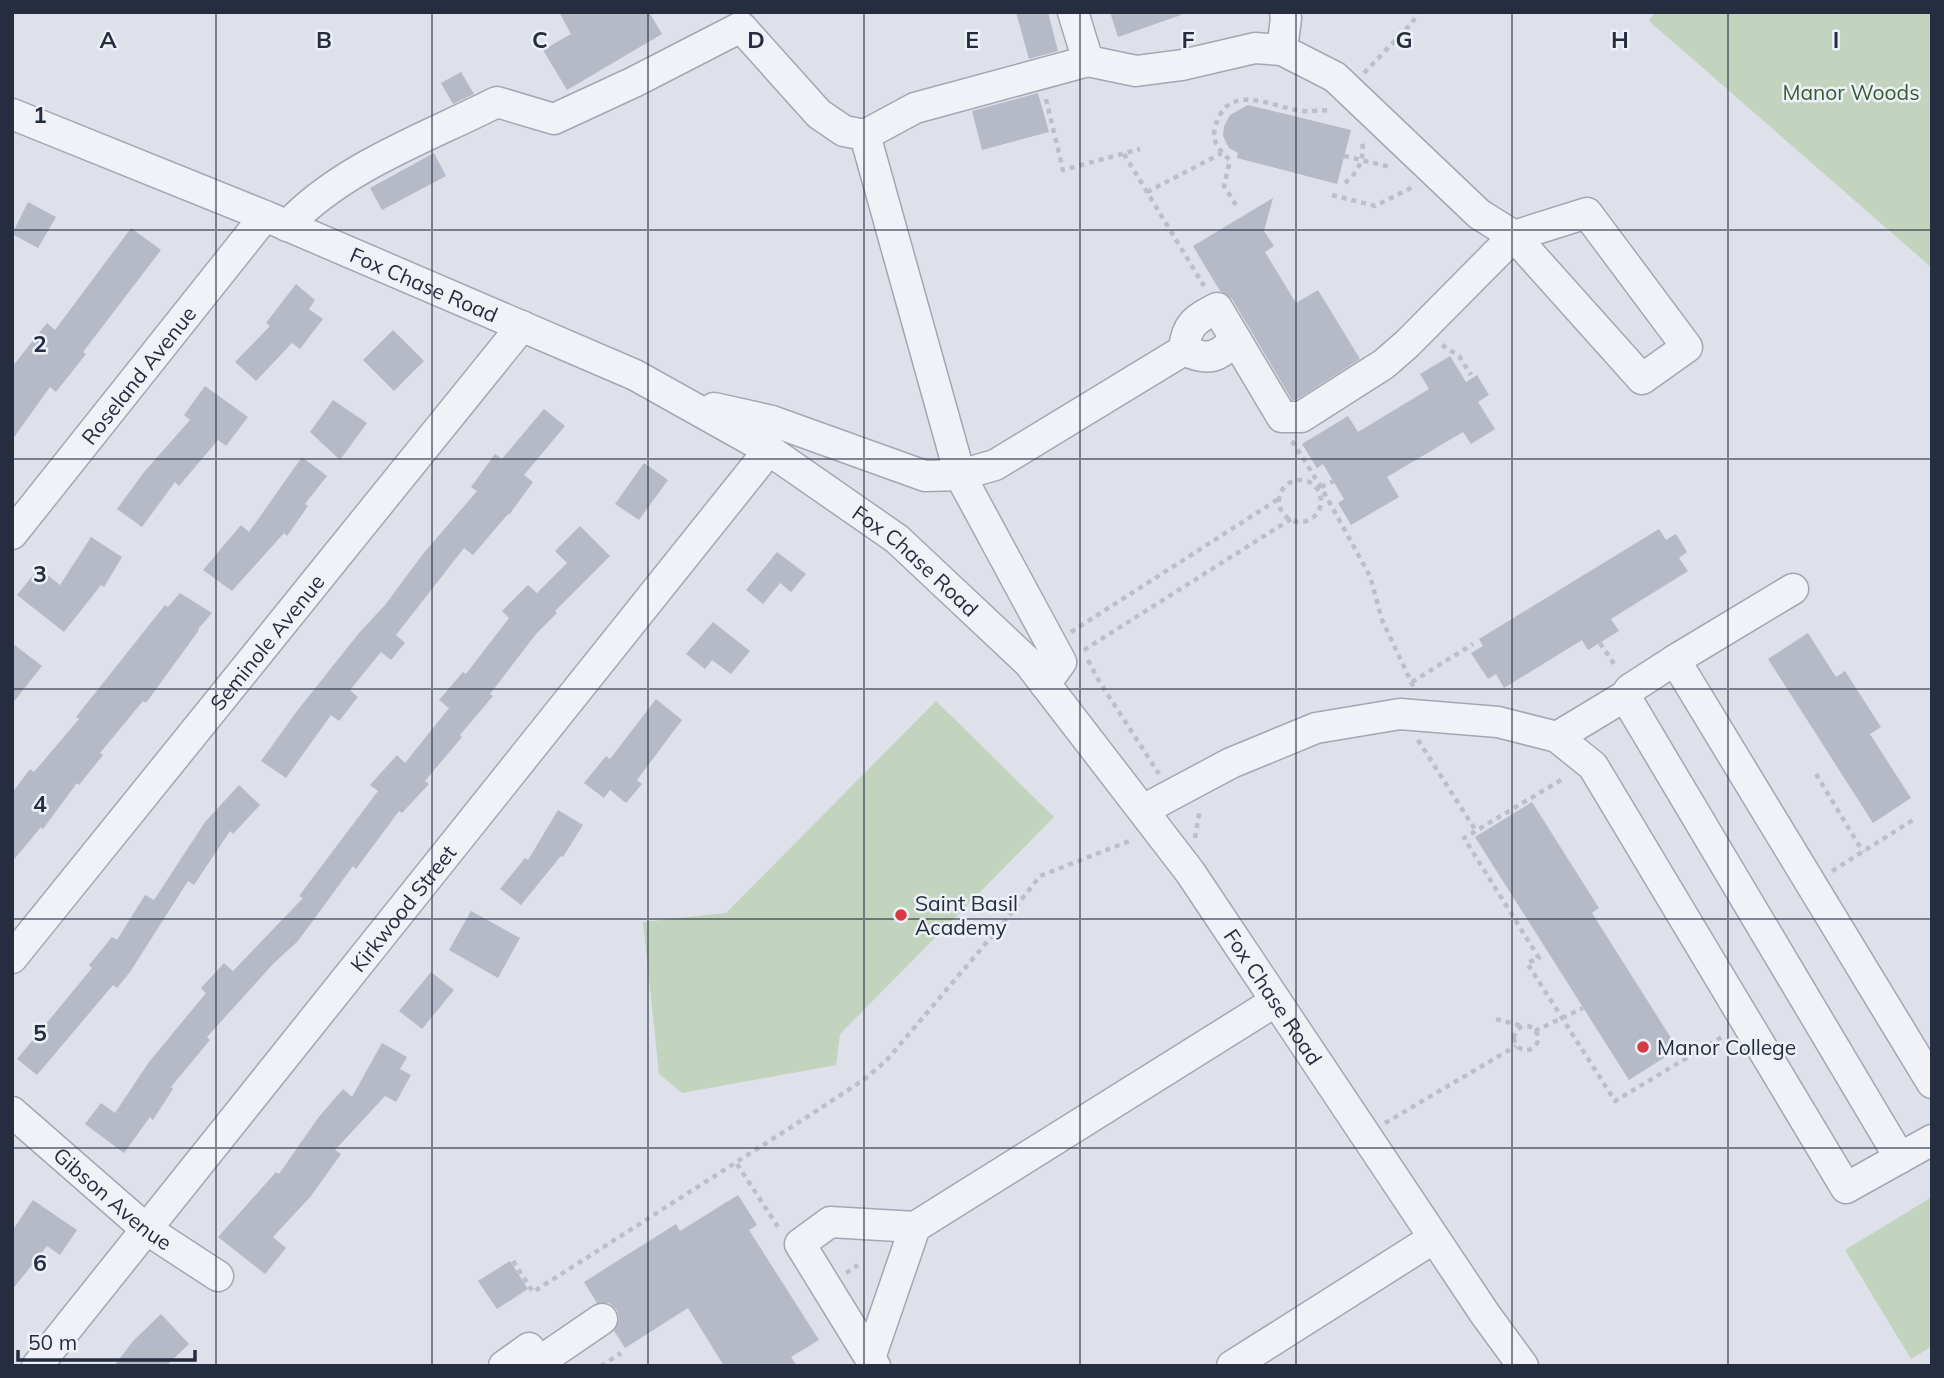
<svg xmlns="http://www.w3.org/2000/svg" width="1944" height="1378" font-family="Mulish,sans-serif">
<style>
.green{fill:#c2d3be}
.building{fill:#b5bac6}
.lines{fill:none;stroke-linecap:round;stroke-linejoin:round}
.minor-casing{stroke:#a3a7b3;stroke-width:33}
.path{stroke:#bcbfc8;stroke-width:4.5;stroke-dasharray:5 5;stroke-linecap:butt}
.minor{stroke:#f1f2f7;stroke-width:30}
.grid{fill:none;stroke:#262d41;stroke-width:2;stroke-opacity:0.55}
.poi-dot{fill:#d83942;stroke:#edf0f6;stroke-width:2.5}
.labels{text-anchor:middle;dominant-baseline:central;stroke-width:5;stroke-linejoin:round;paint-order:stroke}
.park-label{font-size:21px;fill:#365d32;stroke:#edf0f6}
.street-label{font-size:21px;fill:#262d41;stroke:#edf0f6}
.poi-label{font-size:21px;fill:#262d41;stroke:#edf0f6;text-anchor:start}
.grid-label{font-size:23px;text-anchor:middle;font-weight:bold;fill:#262d41;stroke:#edf0f6;stroke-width:5;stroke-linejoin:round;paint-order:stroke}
</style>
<rect width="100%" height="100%" fill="#dee1e9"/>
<!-- green -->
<path class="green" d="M 1655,12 L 1932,12 L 1932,268 L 1649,21 Z
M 936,701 L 1054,817 L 840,1034 L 836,1065 L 682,1093 L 659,1074 L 643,922 L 726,913 Z
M 1932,1197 L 1932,1346 L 1911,1359 L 1845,1250 Z"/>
<!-- building -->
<path class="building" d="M 559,12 L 649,12 L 662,34 L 567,90 L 543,50 L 571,34 Z
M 1016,12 L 1048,12 L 1058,51 L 1029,59 Z
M 1110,12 L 1181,12 L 1181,15 L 1118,37 Z
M 461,72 L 474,94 L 453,104 L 441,83 Z
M 1038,93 L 1049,132 L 982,150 L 972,111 Z
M 1248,105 L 1351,130 L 1337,184 L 1237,158 L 1238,153 L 1229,148 L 1223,136 L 1224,126 L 1230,115 Z
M 434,153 L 446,176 L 382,210 L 370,188 Z
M 1273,198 L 1264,231 L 1274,246 L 1265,252 L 1296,303 L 1318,290 L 1360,359 L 1296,400 L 1292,400 L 1232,299 L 1220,291 L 1193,246 Z
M 28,202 L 56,217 L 38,248 L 12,234 Z
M 131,228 L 161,250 L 83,352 L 86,354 L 56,392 L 50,387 L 12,440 L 12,367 L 47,323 L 55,330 Z
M 296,284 L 315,300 L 309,309 L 323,319 L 300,349 L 292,343 L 256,381 L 235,362 L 270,326 L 266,323 Z
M 393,330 L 424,361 L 394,391 L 363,360 Z
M 1450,356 L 1466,382 L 1477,375 L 1489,395 L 1478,402 L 1495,429 L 1471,444 L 1463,432 L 1387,477 L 1399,497 L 1351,525 L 1338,503 L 1344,499 L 1323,464 L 1317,468 L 1302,444 L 1348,416 L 1358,432 L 1429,389 L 1420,374 Z
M 205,386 L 248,417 L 226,446 L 218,440 L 179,486 L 175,482 L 142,527 L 117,509 L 144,472 L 190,420 L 184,415 Z
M 333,400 L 367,423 L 340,460 L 310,432 Z
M 544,409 L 565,426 L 524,475 L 533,482 L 509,515 L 508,514 L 473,555 L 464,548 L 396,635 L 405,643 L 391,660 L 381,652 L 350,690 L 358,697 L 339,721 L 331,715 L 286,778 L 261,761 L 297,711 L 359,633 L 385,605 L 423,554 L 477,491 L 471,487 L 495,454 L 502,459 Z
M 302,457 L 327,476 L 305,504 L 308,506 L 287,536 L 284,533 L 232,591 L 203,570 L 241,525 L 249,532 Z
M 644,463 L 668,480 L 639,520 L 615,504 Z
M 580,526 L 610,556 L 555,611 L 557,613 L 536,634 L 490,694 L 493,696 L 460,735 L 462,737 L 425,781 L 429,784 L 402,813 L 399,811 L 356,869 L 353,866 L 298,941 L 274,963 L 207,1037 L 210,1040 L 171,1087 L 173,1089 L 153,1120 L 150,1117 L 124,1153 L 85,1124 L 101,1103 L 115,1113 L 149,1062 L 206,993 L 201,988 L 224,963 L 233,971 L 303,898 L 299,896 L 378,791 L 370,785 L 397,755 L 405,763 L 449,708 L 439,700 L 463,672 L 466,674 L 509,618 L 502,611 L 528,585 L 537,593 L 567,563 L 555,551 Z
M 1659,529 L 1666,540 L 1676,534 L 1687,552 L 1679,558 L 1688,571 L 1611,619 L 1619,631 L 1588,650 L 1582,640 L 1504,688 L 1496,674 L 1488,679 L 1471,653 L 1483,646 L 1479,639 Z
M 91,537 L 122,557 L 104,587 L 101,585 L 64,632 L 17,595 L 39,568 L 60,585 Z
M 777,552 L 806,574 L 791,592 L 780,583 L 763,604 L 746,590 Z
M 180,593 L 212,613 L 198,629 L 199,630 L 146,703 L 143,701 L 100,753 L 103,755 L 79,785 L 77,783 L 43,829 L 41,827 L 12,862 L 12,793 L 30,769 L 34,772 L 79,719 L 76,717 L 165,605 L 168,607 Z
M 713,622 L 750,651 L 731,674 L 712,660 L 705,669 L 686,654 Z
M 1808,633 L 1836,677 L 1845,671 L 1881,727 L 1870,734 L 1911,798 L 1873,823 L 1768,659 Z
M 12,643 L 42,666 L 12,704 Z
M 656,699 L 682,720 L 637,780 L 642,784 L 626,803 L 610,790 L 604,798 L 584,783 L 606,756 L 610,759 Z
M 239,785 L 260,805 L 233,834 L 230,831 L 194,885 L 188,881 L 130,972 L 117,988 L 113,985 L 37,1075 L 17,1059 L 92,968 L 89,965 L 112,937 L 117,940 L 145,895 L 154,900 L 205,822 Z
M 1532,802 L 1599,908 L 1592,913 L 1678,1049 L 1629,1080 L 1475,837 Z
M 558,810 L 583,825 L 563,857 L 561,856 L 521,905 L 500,889 L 525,858 L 528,860 Z
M 471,911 L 520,938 L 498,978 L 449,950 Z
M 431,972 L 454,990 L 422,1029 L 399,1011 Z
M 382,1043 L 407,1057 L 400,1069 L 411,1075 L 396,1102 L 385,1096 L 335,1150 L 341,1154 L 311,1196 L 273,1237 L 286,1248 L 265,1274 L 218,1237 L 276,1172 L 279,1174 L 318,1118 L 343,1089 L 352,1097 Z
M 738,1195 L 757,1225 L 749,1230 L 819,1340 L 791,1357 L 797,1366 L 724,1366 L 688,1308 L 625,1348 L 614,1331 L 619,1318 L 617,1310 L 609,1303 L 597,1303 L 584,1282 L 676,1224 L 680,1231 Z
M 33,1200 L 77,1230 L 60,1255 L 47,1246 L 12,1290 L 12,1231 Z
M 510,1261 L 528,1289 L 497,1309 L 478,1281 Z
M 161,1314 L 189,1344 L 166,1366 L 114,1366 L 133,1341 Z"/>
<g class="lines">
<!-- minor casing -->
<g class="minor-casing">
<g id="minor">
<path d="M 1282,50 L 1286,18 L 1285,12"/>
<path id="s1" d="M 12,114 L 265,216 L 635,375 L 769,450 L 897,539 L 1029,663 L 1190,872 L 1485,1314 L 1523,1366"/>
<path d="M 287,226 C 342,167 426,138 497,102 L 554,119 L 634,82 L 741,27 L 819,114 L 844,131 L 865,135"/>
<path d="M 1184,350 C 1186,324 1196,319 1217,308 L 1236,340"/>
<path d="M 714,408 L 772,421 L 925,476 L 960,475 L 995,465 L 1184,350 C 1209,362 1217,357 1236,340 L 1282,417 L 1301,417 L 1384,364 L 1407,344 L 1514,236 L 1587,213 L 1687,347 L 1642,379 L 1514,236 L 1479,214 L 1335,77 L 1282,50 L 1255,48 L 1182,65 L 1136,71 L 1088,61"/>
<path id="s2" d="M 12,534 L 265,216"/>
<path d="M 1675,660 L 1793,589"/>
<path d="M 1045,684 L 1061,662 L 960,475 L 865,135 L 915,108 L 1088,61 L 1073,12"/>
<path d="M 1625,696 L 1900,1158"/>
<path d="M 1557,737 L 1625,696 L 1630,689 L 1675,660 L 1932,1083"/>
<path d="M 1143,810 L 1231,763 L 1316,728 L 1400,714 L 1498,722 L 1557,737 L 1593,766 L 1846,1188 L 1932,1140"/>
<path id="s3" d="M 12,958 L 522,326"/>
<path id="s4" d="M 12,1112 L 146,1229 L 218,1276"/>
<path d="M 870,1358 L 915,1227"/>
<path d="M 539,1362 L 602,1319"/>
<path id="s5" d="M 37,1366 L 769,450"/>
<path d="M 504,1366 L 529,1348 L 541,1366"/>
<path d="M 875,1366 L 800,1244 L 830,1222 L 915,1227 L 1276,1001"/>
<path d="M 1232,1366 L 1434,1238"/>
</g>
</g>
<!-- path -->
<path class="path" d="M 1364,73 L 1412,23 L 1418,12
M 1046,99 L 1063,170 L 1140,149
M 1124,154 L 1204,286
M 1344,156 L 1391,167
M 1345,183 C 1359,172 1365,157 1362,139
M 1147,192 L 1222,153
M 1332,195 L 1375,206 L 1415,186
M 1236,205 L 1224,186 L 1230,160 C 1220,152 1211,141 1215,128 C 1227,79 1272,108 1303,111 C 1313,112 1321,109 1330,111
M 1442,345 L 1459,356 L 1471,375
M 1292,441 L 1321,487 L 1370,576 L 1382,620 L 1415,690
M1279 501a21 21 0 1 1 42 0a21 21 0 1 1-42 0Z
M 1321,487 L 1334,481
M 1071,632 L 1280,498
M 1600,643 L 1616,667
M 1084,650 L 1291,519
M 1088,660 L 1099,681 L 1159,774
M 1412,682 L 1473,644
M 1418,740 L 1476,831
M 1816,774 L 1863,852
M 1561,780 L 1464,838 L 1539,958 L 1527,963 L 1615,1101 L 1725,1035
M 1195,838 L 1200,809
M 1832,871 L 1913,820
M 1496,1019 L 1522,1026
M1514 1038a12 12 0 1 1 24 0a12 12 0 1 1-24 0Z
M 1535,1031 L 1583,1008
M 1385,1123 L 1516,1046
M 737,1164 L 780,1230
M 513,1261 L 533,1292 L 807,1117 L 866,1078 L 886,1061 L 1004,922 L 1040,876 L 1132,840
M 846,1273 L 858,1265
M 601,1366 L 621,1353"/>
<!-- minor -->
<use href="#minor" class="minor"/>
</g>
<!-- grid -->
<path class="grid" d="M 216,12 L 216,1366M 432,12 L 432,1366M 648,12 L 648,1366M 864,12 L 864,1366M 1080,12 L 1080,1366M 1296,12 L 1296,1366M 1512,12 L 1512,1366M 1728,12 L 1728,1366M 12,230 L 1932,230M 12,459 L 1932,459M 12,689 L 1932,689M 12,919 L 1932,919M 12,1148 L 1932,1148"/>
<!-- markers -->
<g class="poi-dot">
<circle cx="901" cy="915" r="7"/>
<circle cx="1643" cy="1047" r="7"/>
</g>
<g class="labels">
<!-- park labels -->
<g class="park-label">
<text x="1851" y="92">Manor Woods</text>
</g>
<!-- street labels -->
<g class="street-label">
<text stroke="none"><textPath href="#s1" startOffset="446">Fox Chase Road</textPath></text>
<text stroke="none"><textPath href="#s2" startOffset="203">Roseland Avenue</textPath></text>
<text stroke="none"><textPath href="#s1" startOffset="1013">Fox Chase Road</textPath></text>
<text stroke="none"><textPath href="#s3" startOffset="406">Seminole Avenue</textPath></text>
<text stroke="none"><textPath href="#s5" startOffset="586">Kirkwood Street</textPath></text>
<text stroke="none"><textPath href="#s1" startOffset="1580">Fox Chase Road</textPath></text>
<text stroke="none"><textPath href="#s4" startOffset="133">Gibson Avenue</textPath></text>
</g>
<!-- poi labels -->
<g class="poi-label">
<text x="915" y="903">Saint Basil<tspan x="915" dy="24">Academy</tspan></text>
<text x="1657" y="1047">Manor College</text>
</g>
</g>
<g class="grid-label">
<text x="108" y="48">A</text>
<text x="324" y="48">B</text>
<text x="540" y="48">C</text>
<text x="756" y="48">D</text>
<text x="972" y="48">E</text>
<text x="1188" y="48">F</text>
<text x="1404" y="48">G</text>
<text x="1620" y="48">H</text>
<text x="1836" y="48">I</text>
<text x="40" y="123">1</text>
<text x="40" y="352">2</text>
<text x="40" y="582">3</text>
<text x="40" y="812">4</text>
<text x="40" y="1041">5</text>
<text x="40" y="1271">6</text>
</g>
<!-- border -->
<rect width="1944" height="1378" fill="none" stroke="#262d41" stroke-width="28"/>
<!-- scale -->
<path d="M18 1350v10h177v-10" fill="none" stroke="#262d41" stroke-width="3.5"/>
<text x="28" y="1350" font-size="21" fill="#262d41" stroke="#edf0f6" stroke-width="5" paint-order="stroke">50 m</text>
</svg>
